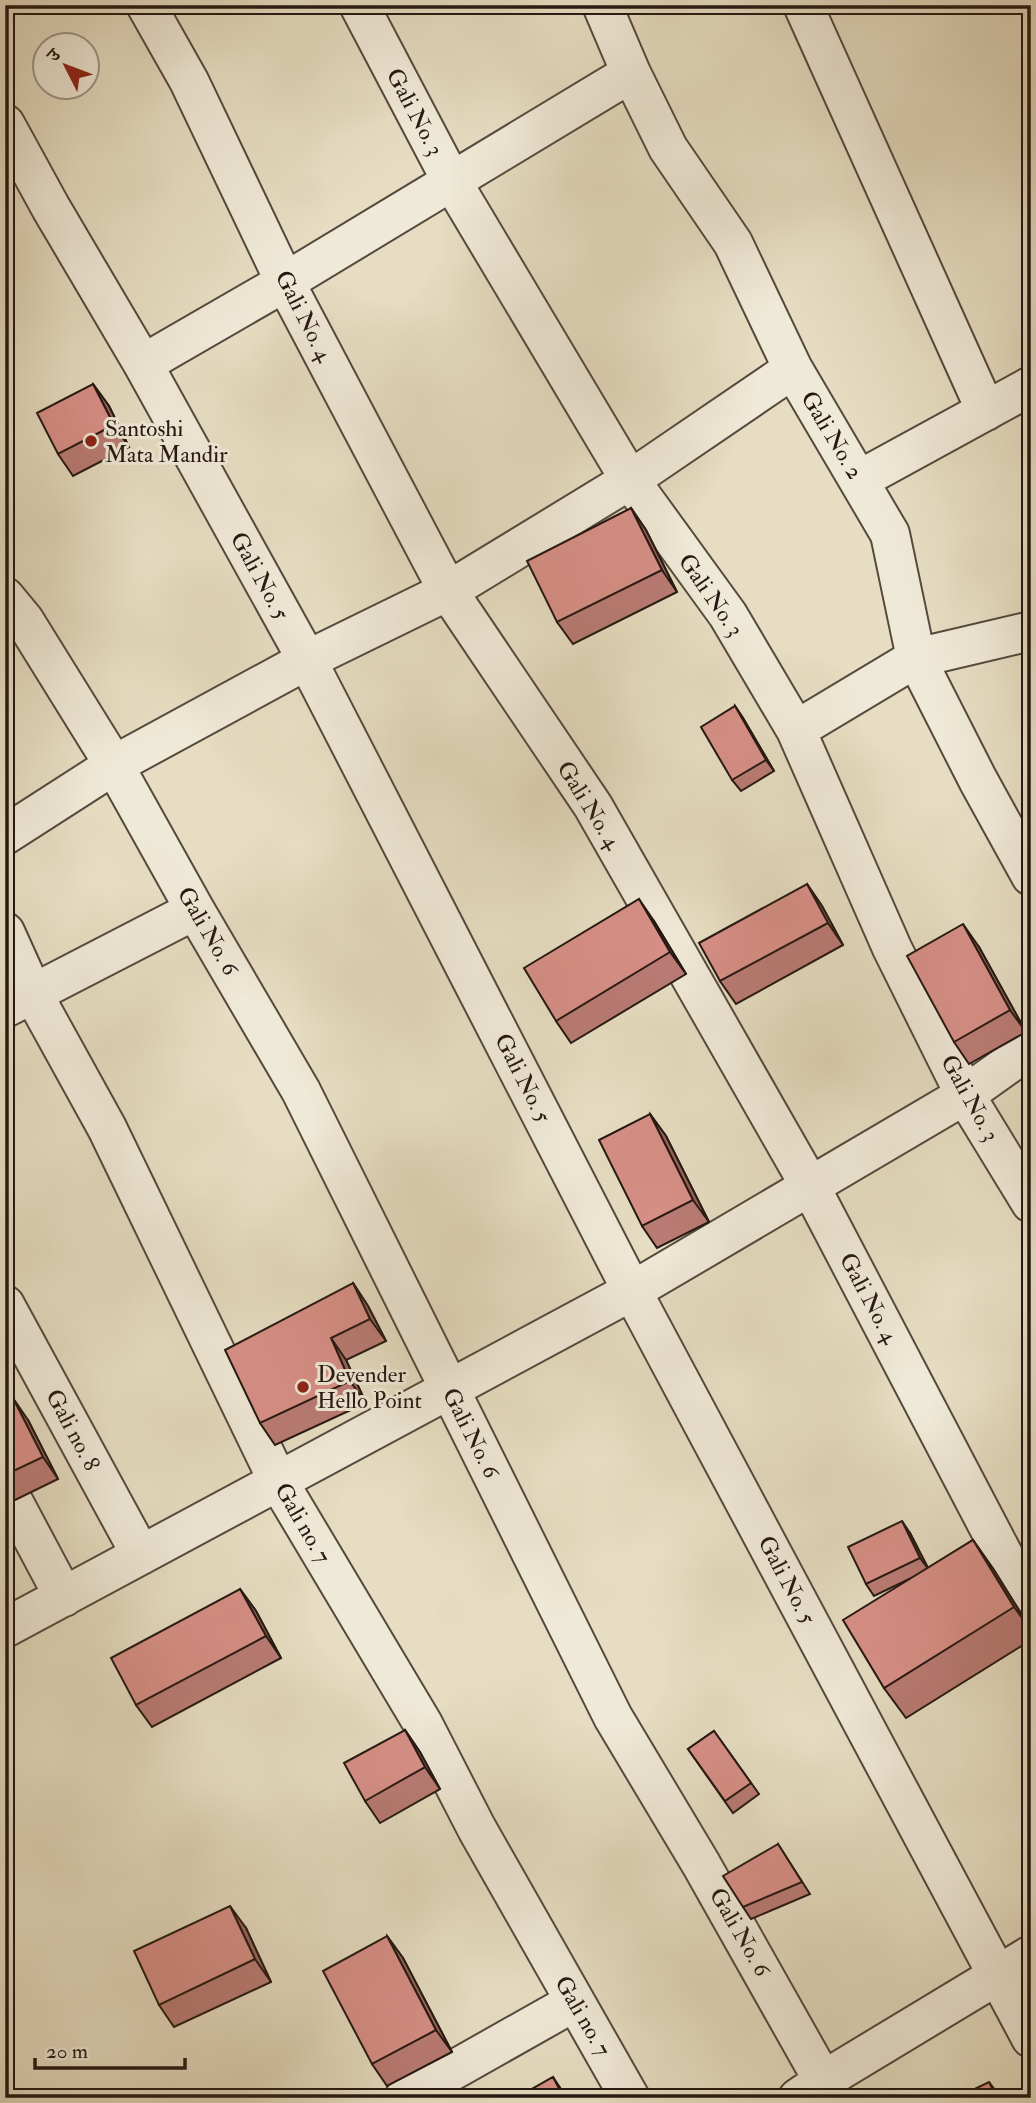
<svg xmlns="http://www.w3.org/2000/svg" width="1036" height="2103" font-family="'IM FELL Double Pica','Noto Serif Devanagari',serif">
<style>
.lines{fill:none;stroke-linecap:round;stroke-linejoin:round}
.minor-casing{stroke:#55493e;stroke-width:42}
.minor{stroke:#efe9d7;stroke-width:38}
.wall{fill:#b97b74;stroke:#251812;stroke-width:2}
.shaded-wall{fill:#96645e;stroke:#251812;stroke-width:2}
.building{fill:#d78f87;stroke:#251812;stroke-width:2}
.poi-dot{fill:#8f2418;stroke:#efe9d7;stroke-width:2.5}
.labels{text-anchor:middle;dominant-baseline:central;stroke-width:6;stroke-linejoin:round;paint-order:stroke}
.street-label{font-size:23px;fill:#251812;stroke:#efe9d7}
.poi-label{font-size:23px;fill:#251812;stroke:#efe9d7;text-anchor:start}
</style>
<rect width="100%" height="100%" fill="#e6ddc2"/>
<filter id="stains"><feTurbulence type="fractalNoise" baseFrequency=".00286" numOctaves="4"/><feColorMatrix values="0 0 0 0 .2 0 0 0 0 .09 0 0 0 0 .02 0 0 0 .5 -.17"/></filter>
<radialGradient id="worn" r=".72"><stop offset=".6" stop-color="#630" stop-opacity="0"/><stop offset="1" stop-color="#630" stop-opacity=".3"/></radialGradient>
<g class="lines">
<!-- minor casing -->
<g class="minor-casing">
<path id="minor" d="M 146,5 L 189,81 L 285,282 L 448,591 L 593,806 L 810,1186 L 1031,1608
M 359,5 L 451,180 L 630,480 L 728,615 L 796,730 L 892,948 L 965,1095 L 1031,1203
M 602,5 L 631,73 L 668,148 L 733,243 L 793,369 L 890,534 L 916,658 L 978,780 L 1031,876
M 803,5 L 986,411
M 5,124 L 51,208 L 143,364 L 307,660 L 632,1291 L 1031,2038
M 143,364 L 285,282 L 631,73
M 859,480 L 1031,386
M 5,597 L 24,620 L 114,765 L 195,910 L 301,1091 L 613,1717 L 701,1864 L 833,2098
M 796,730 L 916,658 L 1031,631
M 5,835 L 114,765 L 307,660 L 448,591 L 630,480 L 793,369
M 5,932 L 33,994 L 107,1128 L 278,1481 L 423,1724 L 477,1829 L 630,2098
M 5,1008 L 195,910
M 5,1305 L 141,1555
M 5,1486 L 64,1597
M 5,1628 L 632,1291 L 965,1095 L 1031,1048
M 404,2098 L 574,2002
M 798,2098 L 824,2080 L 1031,1955"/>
</g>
<!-- minor -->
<use href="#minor" class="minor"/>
</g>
<!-- wall -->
<path class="wall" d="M 93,384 L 109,406 L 129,447 L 73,476 L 58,454 Z
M 631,508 L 646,530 L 677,592 L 573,644 L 557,622 Z
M 735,706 L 743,718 L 774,771 L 741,791 L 732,780 Z
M 807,884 L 822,906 L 843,945 L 736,1004 L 720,981 Z
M 654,921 L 686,974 L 571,1043 L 556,1021 Z
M 979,947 L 1026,1032 L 969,1064 L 954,1042 Z
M 650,1114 L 666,1136 L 709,1222 L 657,1248 L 642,1226 Z
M 353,1283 L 368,1306 L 386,1341 L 346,1360 L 366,1403 L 275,1445 L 260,1423 Z
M 5,1402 L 28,1420 L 58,1479 L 7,1504 L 5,1501 Z
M 910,1533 L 928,1568 L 973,1540 L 994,1570 L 1031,1629 L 1031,1640 L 906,1718 L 884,1688 L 909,1579 L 874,1596 L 866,1584 Z
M 240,1589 L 256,1611 L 281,1658 L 152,1727 L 136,1705 Z
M 405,1730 L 420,1752 L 440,1789 L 380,1823 L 365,1801 Z
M 714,1731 L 759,1794 L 733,1813 L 688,1749 Z
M 778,1844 L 810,1894 L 751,1919 L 743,1907 Z
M 246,1928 L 271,1982 L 174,2027 L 159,2005 Z
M 387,1936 L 403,1958 L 452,2052 L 387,2086 L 372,2064 Z"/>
<!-- shaded-wall -->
<path class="shaded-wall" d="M 93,384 L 109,406 L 129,447 L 114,425 Z
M 631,508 L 646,530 L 677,592 L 662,570 Z
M 735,706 L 743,718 L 774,771 L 766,760 Z
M 807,884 L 822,906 L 843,945 L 828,923 Z
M 639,899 L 654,921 L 686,974 L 670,952 Z
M 963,924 L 979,947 L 1026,1032 L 1010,1010 Z
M 650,1114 L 666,1136 L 709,1222 L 693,1200 Z
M 353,1283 L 368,1306 L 386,1341 L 370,1319 Z
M 331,1338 L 346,1360 L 366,1403 L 350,1381 Z
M 13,1398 L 28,1420 L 58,1479 L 43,1457 Z
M 902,1521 L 910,1533 L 929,1570 L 920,1558 Z
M 973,1540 L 994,1570 L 1031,1630 L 1014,1607 Z
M 240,1589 L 256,1611 L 281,1658 L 266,1636 Z
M 405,1730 L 420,1752 L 440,1789 L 425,1767 Z
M 230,1906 L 246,1928 L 271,1982 L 255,1959 Z
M 387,1936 L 403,1958 L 452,2052 L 436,2030 Z
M 553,2077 L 567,2098 L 564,2098 Z
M 989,2082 L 1001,2098 L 997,2098 Z"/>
<!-- building -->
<path class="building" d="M 93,384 L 114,425 L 58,454 L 37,413 Z
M 631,508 L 662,570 L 557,622 L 527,561 Z
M 735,706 L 766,760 L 732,780 L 701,727 Z
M 807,884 L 828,923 L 720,981 L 699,943 Z
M 639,899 L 670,952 L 556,1021 L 524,968 Z
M 963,924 L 1010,1010 L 954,1042 L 907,956 Z
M 650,1114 L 693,1200 L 642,1226 L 599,1140 Z
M 353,1283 L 370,1319 L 331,1338 L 350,1381 L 260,1423 L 225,1350 Z
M 13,1398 L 43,1457 L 5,1475 L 5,1402 Z
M 902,1521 L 920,1558 L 866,1584 L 848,1547 Z
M 973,1540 L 1014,1607 L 884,1688 L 843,1620 Z
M 240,1589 L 266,1636 L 136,1705 L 111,1658 Z
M 405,1730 L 425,1767 L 365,1801 L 344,1763 Z
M 714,1731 L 751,1783 L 725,1801 L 688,1749 Z
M 778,1844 L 802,1882 L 743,1907 L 723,1876 Z
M 230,1906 L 255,1959 L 159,2005 L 134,1951 Z
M 387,1936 L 436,2030 L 372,2064 L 323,1971 Z
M 553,2077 L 564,2098 L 516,2098 Z
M 989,2082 L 997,2098 L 956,2098 Z"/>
<!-- markers -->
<g class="poi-dot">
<circle cx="91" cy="441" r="7"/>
<circle cx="303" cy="1387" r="7"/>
</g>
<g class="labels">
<!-- street labels -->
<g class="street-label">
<text transform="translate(415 112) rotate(62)">Gali No. 3</text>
<text transform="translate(304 316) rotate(63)">Gali No. 4</text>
<text transform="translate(832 435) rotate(59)">Gali No. 2</text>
<text transform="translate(260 576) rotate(61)">Gali No. 5</text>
<text transform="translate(711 595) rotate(55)">Gali No. 3</text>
<text transform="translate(589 805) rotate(58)">Gali No. 4</text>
<text transform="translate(208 931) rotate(60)">Gali No. 6</text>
<text transform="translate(523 1078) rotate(63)">Gali No. 5</text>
<text transform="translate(970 1098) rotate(61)">Gali No. 3</text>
<text transform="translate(869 1298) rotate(62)">Gali No. 4</text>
<text transform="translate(73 1430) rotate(62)">Gali no. 8</text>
<text transform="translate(471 1433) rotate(63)">Gali No. 6</text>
<text transform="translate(303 1523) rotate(60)">Gali no. 7</text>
<text transform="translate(787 1580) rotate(62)">Gali No. 5</text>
<text transform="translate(740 1932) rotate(60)">Gali No. 6</text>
<text transform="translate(583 2016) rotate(60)">Gali no. 7</text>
</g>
<!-- poi labels -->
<g class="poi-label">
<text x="105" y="428">Santoshi<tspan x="105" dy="26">Mata Mandir</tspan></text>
<text x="317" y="1374">Devender<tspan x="317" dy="26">Hello Point</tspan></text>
</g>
</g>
<!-- margin -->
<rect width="1036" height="2103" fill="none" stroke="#e6ddc2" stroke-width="28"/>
<rect x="7" y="7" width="1022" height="2089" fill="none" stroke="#251812" stroke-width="3.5"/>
<rect x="14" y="14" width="1008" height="2075" fill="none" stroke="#251812" stroke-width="2"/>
<!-- north arrow -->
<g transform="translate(66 66) rotate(312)"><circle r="33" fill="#efe9d7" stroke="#9e9588" stroke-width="2"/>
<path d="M0-5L12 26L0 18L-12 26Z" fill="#8f2418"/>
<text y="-10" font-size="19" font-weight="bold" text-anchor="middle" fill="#251812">उ</text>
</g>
<!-- scale -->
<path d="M35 2058v10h150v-10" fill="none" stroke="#251812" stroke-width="3.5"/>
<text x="46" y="2058" font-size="21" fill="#251812" stroke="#efe9d7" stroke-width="5" paint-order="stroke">20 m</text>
<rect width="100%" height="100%" filter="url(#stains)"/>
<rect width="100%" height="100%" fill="url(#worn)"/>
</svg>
